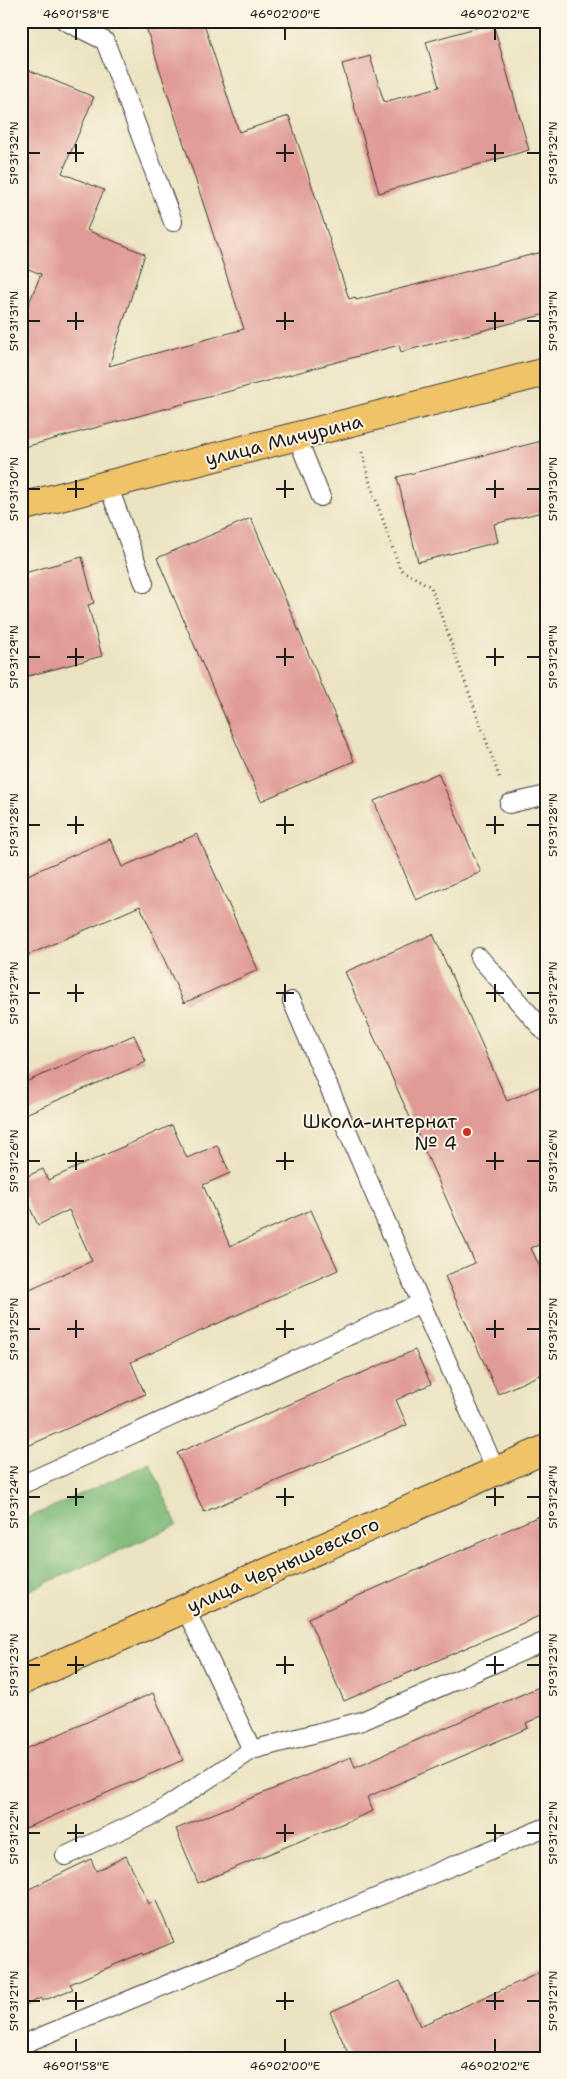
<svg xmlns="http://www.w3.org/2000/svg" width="567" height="2079" font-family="'Shantell Sans',sans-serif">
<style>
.forest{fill:#81bc7a;stroke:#4e6c4b}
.building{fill:#e09b96}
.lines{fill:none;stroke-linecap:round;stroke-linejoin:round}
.service-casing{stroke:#3b3a35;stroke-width:20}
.primary-casing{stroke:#3b3a35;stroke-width:30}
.path{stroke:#3b3a35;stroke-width:3;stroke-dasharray:1 4;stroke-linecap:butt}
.service{stroke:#fff;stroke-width:18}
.primary{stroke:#f1c369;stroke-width:28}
.ticks{fill:none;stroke:#1c1c1c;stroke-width:2}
.poi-dot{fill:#c8321e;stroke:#fcf5e5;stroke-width:2}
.labels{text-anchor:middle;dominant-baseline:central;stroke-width:4;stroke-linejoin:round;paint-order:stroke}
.street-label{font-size:19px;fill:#1c1c1c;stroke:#fcf5e5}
.poi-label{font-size:19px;fill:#1c1c1c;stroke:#fcf5e5;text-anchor:end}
.neatline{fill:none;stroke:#1c1c1c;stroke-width:2}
.ticks-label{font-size:12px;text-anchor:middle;fill:#1c1c1c}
</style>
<rect width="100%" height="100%" fill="#fcf5e5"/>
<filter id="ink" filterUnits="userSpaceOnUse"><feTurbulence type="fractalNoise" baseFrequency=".02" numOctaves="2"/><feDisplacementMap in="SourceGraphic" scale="10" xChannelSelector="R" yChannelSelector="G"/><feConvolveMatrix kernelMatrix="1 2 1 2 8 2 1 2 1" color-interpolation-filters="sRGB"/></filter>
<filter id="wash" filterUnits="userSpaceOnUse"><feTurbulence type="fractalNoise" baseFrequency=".0096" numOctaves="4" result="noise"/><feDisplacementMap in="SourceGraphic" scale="20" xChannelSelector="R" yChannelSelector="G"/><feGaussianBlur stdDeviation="1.12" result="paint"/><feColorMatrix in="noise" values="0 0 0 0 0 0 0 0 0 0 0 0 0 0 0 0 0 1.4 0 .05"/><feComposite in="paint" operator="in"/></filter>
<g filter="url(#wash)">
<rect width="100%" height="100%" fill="#ebe3c1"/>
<!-- forest -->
<path class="forest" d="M 150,1463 L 177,1525 L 21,1594 L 21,1521 Z"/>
<g id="blocks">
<!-- building -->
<path class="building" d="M 144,21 L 203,21 L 239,132 L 289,116 L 349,299 L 355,297 L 356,300 L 546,251 L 546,314 L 401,352 L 399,345 L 21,448 L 21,322 L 41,274 L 21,266 L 21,67 L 94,97 L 62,173 L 104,190 L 87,230 L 145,254 L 109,366 L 244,329 Z
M 493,23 L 529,150 L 379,193 L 342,64 L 370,56 L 384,102 L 439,87 L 426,42 Z
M 546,440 L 546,511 L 494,524 L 498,542 L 418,562 L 397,477 Z
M 251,518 L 354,761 L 261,801 L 157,558 Z
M 82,557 L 94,603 L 88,605 L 102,656 L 21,678 L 21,574 Z
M 438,773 L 481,872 L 416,900 L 374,801 Z
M 197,834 L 258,970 L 184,1003 L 140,906 L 21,958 L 21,878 L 110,839 L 122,867 Z
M 433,934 L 507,1101 L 546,1084 L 546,1242 L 531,1248 L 546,1280 L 546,1372 L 498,1394 L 445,1276 L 475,1263 L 345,972 Z
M 134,1035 L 146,1062 L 21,1116 L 21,1084 Z
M 172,1125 L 187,1158 L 217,1145 L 230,1173 L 203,1185 L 230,1246 L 311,1210 L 338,1270 L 131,1362 L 145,1394 L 21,1449 L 21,1293 L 92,1261 L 69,1210 L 38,1225 L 21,1189 L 21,1179 L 43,1169 L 48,1180 Z
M 415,1350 L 431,1384 L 396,1400 L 407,1425 L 204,1512 L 177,1453 Z
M 546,1513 L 546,1613 L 344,1701 L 308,1618 Z
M 546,1684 L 546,1714 L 526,1723 L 528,1728 L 367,1797 L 373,1811 L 198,1883 L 176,1829 L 351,1757 L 355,1767 Z
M 153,1693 L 183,1760 L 21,1830 L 21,1751 Z
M 126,1856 L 149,1904 L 156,1901 L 174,1942 L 143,1955 L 142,1953 L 70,1984 L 73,1989 L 42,2001 L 41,1998 L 21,2007 L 21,1893 L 91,1859 L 96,1871 Z
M 546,1970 L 546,2058 L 350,2058 L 330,2012 L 400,1981 L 420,2026 Z"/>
</g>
</g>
<g filter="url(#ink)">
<use href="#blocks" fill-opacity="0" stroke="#3b3a35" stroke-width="1"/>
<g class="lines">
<!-- service casing -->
<g class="service-casing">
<path id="service" d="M 65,21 L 105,41 L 173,222
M 297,437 L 321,497
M 108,485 L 144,583
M 509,804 L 546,795
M 479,957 L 546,1033
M 292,1001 L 421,1303 L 496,1471
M 21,1485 L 421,1303
M 185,1608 L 252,1750
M 65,1856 L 157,1813 L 252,1750 L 362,1721 L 546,1641
M 21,2045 L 546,1827"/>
</g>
<!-- primary casing -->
<g class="primary-casing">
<path id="primary" d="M 21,507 L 546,372
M 21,1681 L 546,1449"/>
</g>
<!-- path -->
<path class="path" d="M 362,452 L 370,483 L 400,569 L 431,587 L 500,779"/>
<!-- service -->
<use href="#service" class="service"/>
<!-- primary -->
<use href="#primary" class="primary"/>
</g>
</g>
<!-- ticks -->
<path class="ticks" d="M 76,28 L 76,40M 285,28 L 285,40M 495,28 L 495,40M 76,144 L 76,162M 285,144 L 285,162M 495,144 L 495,162M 28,153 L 40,153M 67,153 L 84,153M 276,153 L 294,153M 486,153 L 504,153M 527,153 L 540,153M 76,312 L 76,330M 285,312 L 285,330M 495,312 L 495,330M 28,321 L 40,321M 67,321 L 84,321M 276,321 L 294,321M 486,321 L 504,321M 527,321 L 540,321M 76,480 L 76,498M 285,480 L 285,498M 495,480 L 495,498M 28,489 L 40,489M 67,489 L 84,489M 276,489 L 294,489M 486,489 L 504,489M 527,489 L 540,489M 76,648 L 76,666M 285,648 L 285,666M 495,648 L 495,666M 28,657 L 40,657M 67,657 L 84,657M 276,657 L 294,657M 486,657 L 504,657M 527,657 L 540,657M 76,816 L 76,834M 285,816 L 285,834M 495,816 L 495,834M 28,825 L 40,825M 67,825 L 84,825M 276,825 L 294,825M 486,825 L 504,825M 527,825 L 540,825M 76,984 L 76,1002M 285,984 L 285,1002M 495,984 L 495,1002M 28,993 L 40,993M 67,993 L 84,993M 276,993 L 294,993M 486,993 L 504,993M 527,993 L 540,993M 76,1152 L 76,1170M 285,1152 L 285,1170M 495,1152 L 495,1170M 28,1161 L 40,1161M 67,1161 L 84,1161M 276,1161 L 294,1161M 486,1161 L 504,1161M 527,1161 L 540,1161M 76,1320 L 76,1338M 285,1320 L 285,1338M 495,1320 L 495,1338M 28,1329 L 40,1329M 67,1329 L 84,1329M 276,1329 L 294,1329M 486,1329 L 504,1329M 527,1329 L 540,1329M 76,1488 L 76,1506M 285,1488 L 285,1506M 495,1488 L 495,1506M 28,1497 L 40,1497M 67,1497 L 84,1497M 276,1497 L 294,1497M 486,1497 L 504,1497M 527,1497 L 540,1497M 76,1656 L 76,1674M 285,1656 L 285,1674M 495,1656 L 495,1674M 28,1665 L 40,1665M 67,1665 L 84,1665M 276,1665 L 294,1665M 486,1665 L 504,1665M 527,1665 L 540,1665M 76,1824 L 76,1842M 285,1824 L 285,1842M 495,1824 L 495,1842M 28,1833 L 40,1833M 67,1833 L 84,1833M 276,1833 L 294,1833M 486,1833 L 504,1833M 527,1833 L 540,1833M 76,1992 L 76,2010M 285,1992 L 285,2010M 495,1992 L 495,2010M 28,2001 L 40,2001M 67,2001 L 84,2001M 276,2001 L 294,2001M 486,2001 L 504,2001M 527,2001 L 540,2001M 76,2039 L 76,2052M 285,2039 L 285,2052M 495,2039 L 495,2052"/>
<!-- markers -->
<circle class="poi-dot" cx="467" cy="1132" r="5"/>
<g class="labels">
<!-- street labels -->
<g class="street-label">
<text transform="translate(284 440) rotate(-14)">улица Мичурина</text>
<text transform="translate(283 1565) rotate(-24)">улица Чернышевского</text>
</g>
<!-- poi labels -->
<g class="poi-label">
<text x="457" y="1121">Школа-интернат<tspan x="457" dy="22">№ 4</tspan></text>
</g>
</g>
<!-- margin -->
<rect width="567" height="2079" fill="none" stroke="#fcf5e5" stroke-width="55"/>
<rect x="28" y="28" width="512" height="2024" class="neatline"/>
<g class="ticks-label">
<text x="76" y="18">46°01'58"E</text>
<text x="285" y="18">46°02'00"E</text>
<text x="495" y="18">46°02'02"E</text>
<text transform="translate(14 153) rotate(-90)" y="4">51°31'32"N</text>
<text transform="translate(553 153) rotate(-90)" y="4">51°31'32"N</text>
<text transform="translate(14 321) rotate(-90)" y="4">51°31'31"N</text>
<text transform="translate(553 321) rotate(-90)" y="4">51°31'31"N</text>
<text transform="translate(14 489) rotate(-90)" y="4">51°31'30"N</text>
<text transform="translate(553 489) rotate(-90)" y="4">51°31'30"N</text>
<text transform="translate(14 657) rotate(-90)" y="4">51°31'29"N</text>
<text transform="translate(553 657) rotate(-90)" y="4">51°31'29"N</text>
<text transform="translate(14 825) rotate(-90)" y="4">51°31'28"N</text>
<text transform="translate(553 825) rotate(-90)" y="4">51°31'28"N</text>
<text transform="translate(14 993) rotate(-90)" y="4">51°31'27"N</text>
<text transform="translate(553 993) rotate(-90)" y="4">51°31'27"N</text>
<text transform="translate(14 1161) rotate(-90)" y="4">51°31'26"N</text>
<text transform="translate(553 1161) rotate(-90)" y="4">51°31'26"N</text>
<text transform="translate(14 1329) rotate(-90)" y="4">51°31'25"N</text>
<text transform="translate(553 1329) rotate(-90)" y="4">51°31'25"N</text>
<text transform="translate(14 1497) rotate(-90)" y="4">51°31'24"N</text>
<text transform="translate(553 1497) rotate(-90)" y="4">51°31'24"N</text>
<text transform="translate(14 1665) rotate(-90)" y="4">51°31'23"N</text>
<text transform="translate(553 1665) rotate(-90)" y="4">51°31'23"N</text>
<text transform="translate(14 1833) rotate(-90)" y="4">51°31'22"N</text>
<text transform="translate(553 1833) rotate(-90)" y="4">51°31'22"N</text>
<text transform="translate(14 2001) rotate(-90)" y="4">51°31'21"N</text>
<text transform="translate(553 2001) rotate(-90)" y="4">51°31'21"N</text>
<text x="76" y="2070">46°01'58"E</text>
<text x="285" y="2070">46°02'00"E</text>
<text x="495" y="2070">46°02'02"E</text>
</g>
</svg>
